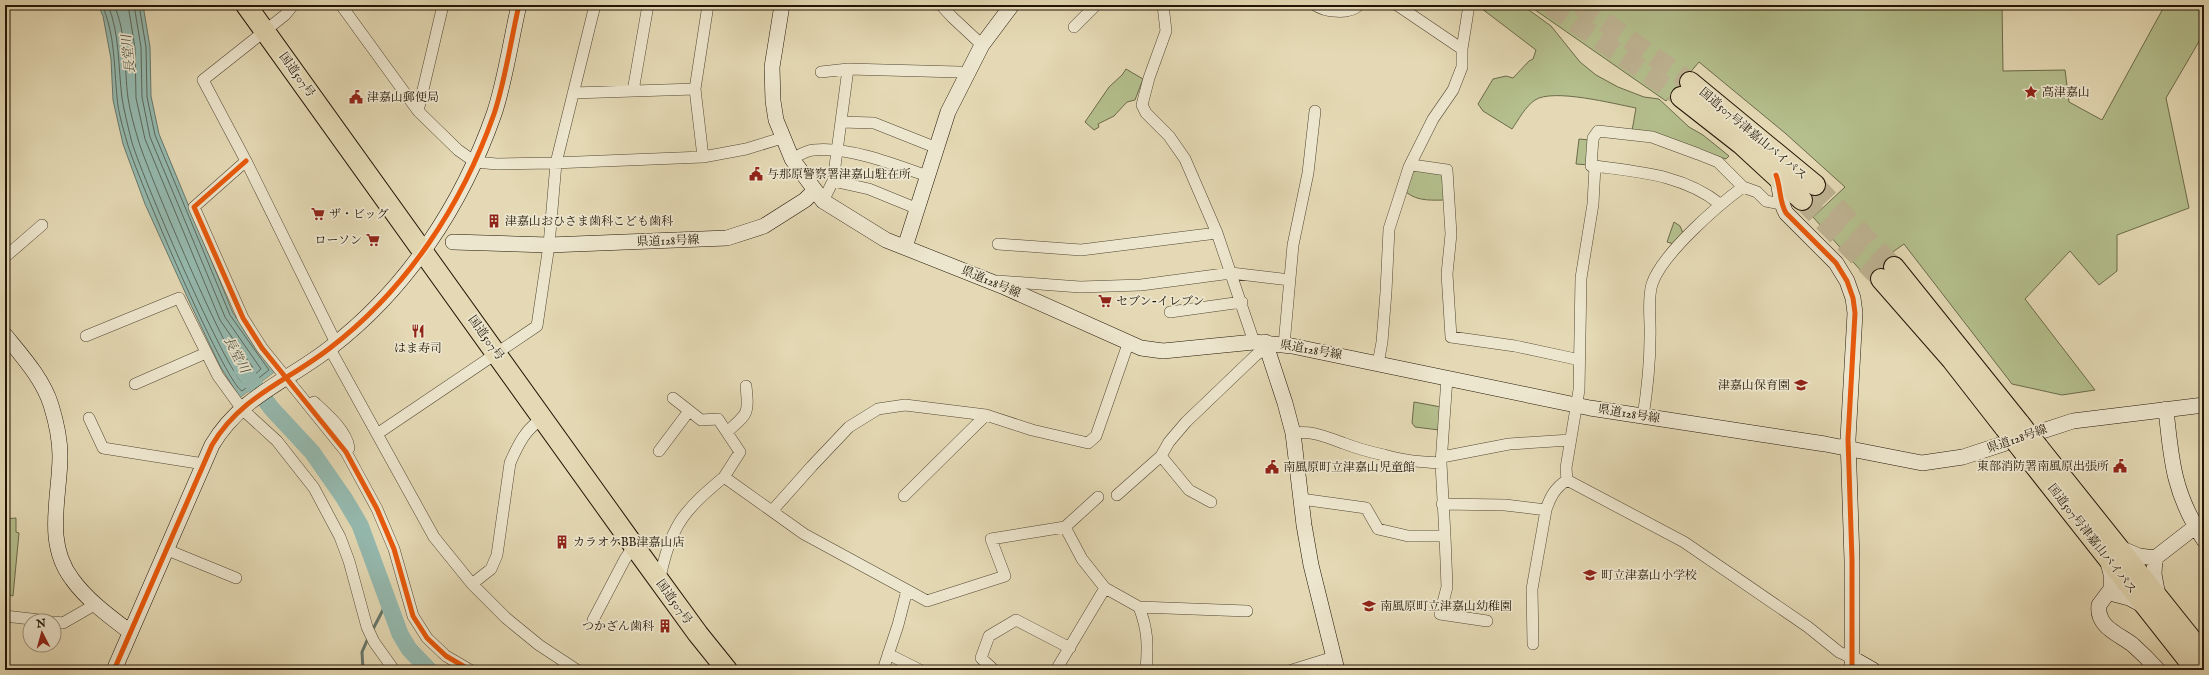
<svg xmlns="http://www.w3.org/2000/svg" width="2209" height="675" font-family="'IM FELL English','Noto Serif JP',serif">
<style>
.green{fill:#b4bf8d;stroke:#6b6a4a}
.water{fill:#95bab0;stroke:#67786c}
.pier{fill:#e4d9b4}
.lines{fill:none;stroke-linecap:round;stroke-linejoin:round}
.shore{stroke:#5c685b;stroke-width:1}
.stream{stroke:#67786c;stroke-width:3}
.river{stroke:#95bab0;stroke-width:17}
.highway-tunnel{stroke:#bdb291;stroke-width:20;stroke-dasharray:20 10;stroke-linecap:butt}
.street-casing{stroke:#524632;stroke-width:12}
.secondary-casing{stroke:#221506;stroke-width:16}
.highway-casing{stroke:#221506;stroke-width:22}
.street{stroke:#ede6ce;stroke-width:11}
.secondary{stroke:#ede6ce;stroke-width:15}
.highway{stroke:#e4d9b4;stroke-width:20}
.highway-bridge-casing{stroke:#221506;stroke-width:22;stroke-linecap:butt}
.highway-bridge{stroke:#e4d9b4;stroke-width:20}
.cycleway-casing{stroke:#ede6ce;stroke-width:8}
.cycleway{stroke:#e8590c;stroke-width:5}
.labels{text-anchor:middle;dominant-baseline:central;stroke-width:3.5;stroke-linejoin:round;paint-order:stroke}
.street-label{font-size:12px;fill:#221506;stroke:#ede6ce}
.poi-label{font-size:12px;fill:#221506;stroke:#ede6ce;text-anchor:start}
.water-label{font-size:13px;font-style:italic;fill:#4a4f42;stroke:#ede6ce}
</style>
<rect width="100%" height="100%" fill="#e4d9b4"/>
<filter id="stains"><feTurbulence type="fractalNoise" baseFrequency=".005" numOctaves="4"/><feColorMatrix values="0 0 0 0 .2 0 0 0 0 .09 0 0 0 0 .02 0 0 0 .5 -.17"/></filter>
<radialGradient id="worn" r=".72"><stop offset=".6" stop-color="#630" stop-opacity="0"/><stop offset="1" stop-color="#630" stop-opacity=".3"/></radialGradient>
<!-- green -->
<path class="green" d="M 1477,5 L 1522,5 L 1551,26 L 1580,62 L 1596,75 L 1618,87 L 1644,97 L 1659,99 L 1689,127 L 1703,135 L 1729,156 L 1726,159 L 1632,131 L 1636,108 C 1615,104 1553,88 1535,100 C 1525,107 1519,119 1512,129 L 1483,111 L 1478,104 L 1493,79 L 1506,76 L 1513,78 L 1529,61 L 1533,59 L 1536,50 Z
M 1528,5 L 2002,5 L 2003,71 L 2065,70 L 2069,102 L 2102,120 L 2165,5 L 2204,5 L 2204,33 L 2166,98 L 2189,208 L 2117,235 L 2117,271 L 2099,285 L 2070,251 L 2025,299 L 2095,390 L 2062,395 L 2012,384 L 1904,244 L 1863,273 L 1813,217 L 1845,187 L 1785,133 L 1699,62 L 1666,101 Z
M 1126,69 L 1143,79 L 1135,100 L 1127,102 L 1114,116 L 1098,124 L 1099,127 L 1094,130 L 1085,122 L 1109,87 L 1122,75 Z
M 1579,139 L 1590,140 L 1589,165 L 1576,164 Z
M 1416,168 L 1444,173 L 1448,200 C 1433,200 1418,202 1406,192 L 1413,171 Z
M 1674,222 L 1680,226 L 1683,233 L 1674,244 L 1667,242 Z
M 1414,402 L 1441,407 L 1439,430 L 1415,427 L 1412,423 Z
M 16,518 L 16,532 L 19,533 L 13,596 L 5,594 L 5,519 Z"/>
<!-- water -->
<path class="water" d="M 98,5 L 143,5 L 150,47 L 151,96 L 159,134 L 233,313 L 275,372 L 240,398 L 220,366 L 190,303 L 145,204 L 123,144 L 113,100 L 111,59 L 103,16 Z"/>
<!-- pier -->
<path class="pier" d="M 275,372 L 276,374 L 242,400 L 240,398 Z"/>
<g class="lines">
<!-- shore -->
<path class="shore" d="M 102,5 C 115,34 114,66 117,97 C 118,112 123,128 127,142 C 135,172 224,382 242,391 L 269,370 L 230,315 L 155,135 L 147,97 L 146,47 L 139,5
M 108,5 C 120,34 118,67 122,98 C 124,111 128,126 131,139 C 138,168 227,375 244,384 L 261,369 L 225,317 L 150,137 L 142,97 L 141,47 L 134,5
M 114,5 C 127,34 124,67 128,98 C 130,111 134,126 138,139 C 145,166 231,369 246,375 L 253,368 L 220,320 L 145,139 L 136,98 L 135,48 L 128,5"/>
<!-- stream -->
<path class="stream" d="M 372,631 L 387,602
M 363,670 L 362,652 L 369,636"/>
<!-- river -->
<path class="river" d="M 242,369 L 272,409 L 312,452 L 344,498 L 360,525 L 400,634 L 409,649 L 429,670"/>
<!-- highway-tunnel -->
<path class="highway-tunnel" d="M 1550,5 L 1681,97
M 1580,5 L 1690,82
M 1815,185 L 1894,267
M 1802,200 L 1881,279"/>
<!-- street casing -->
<g class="street-casing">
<path id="street" d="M 293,5 L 285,15 L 203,80 L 246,161 L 336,343
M 341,5 L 418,111 L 458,150 L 475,162 L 497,164 L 553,163 L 703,157 L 746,149 L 782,138
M 941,5 L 952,17 L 982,45
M 1163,5 L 1166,31 L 1149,78 L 1142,105 L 1146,113 L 1169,136 L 1185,159 L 1217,233 L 1254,342
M 1315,5 C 1325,12 1349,15 1359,5
M 1397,5 L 1462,49
M 1074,27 L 1096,5
M 821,72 L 848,69
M 695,89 L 708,5
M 633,91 L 648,5
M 573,93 L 695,89 L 703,157
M 418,111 L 443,5
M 841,122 L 874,123 L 937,148
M 792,159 C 799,155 807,150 814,150 C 848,146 896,165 927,176
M 246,161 L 194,207 L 243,318 L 262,348 L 346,452 L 377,509 L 394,549 L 413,616 L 427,638 L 446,656 L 470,670
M 1412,165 L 1447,170 L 1451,234 L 1447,274 L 1451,337 L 1515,346 L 1580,360
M 1591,166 L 1593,138 L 1598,131 L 1652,137 L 1698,154 L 1718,162 L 1743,187 L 1757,192 L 1766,201 L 1781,204
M 833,181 L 869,189 L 918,209
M 823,201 L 833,181 L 848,69 L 959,72 L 965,75
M 998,244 L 1081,250 L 1217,233
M 5,257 L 42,225
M 998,281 L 1080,287 L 1141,285 L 1231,273 L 1290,280
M 1170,312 L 1242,302
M 86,336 L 179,298 L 218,376 L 242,409 L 277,441 L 314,488 L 340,537 L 349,561 L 367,627 L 374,642 L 394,670
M 1284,345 L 1293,245 L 1308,173 L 1315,111
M 330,349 L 434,537 L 472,584 L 506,618 L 539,645 L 577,670
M 1378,364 L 1382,342 L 1386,292 L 1389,229 L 1409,167 L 1433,119 L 1453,90 L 1462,67 L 1462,49 L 1469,5
M 135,384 L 206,353
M 673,398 L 701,420 L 718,419 L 740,452 L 724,477
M 314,402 C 326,413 347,431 349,448
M 1643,417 C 1647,391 1650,364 1650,338 C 1651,321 1647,300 1652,284 C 1662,254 1717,206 1743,187
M 89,418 L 103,448 L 204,464
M 727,432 C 748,413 749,415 746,386
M 1293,433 C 1315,431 1323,436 1343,443 C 1356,448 1370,452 1384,455 C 1403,461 1422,462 1441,463
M 377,434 L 537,326 L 549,245 L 556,163 L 595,5
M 659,451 L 689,411
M 1161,456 L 1189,490 L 1211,502
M 1442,457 L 1509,444 L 1570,440
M 1567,480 L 1566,468 L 1579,390 L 1581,278 L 1593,204 L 1595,166 C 1640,172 1684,175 1720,204
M 1567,480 L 1684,542 L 1808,627 L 1839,652 L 1852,658
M 1117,495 L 1161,456 L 1169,442 L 1186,422 L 1256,355 L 1266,348
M 904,496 L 986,415
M 1098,497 L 1065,527 L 1082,559 L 1105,588 L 1139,607 C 1148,630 1148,645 1146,670
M 1301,499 L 1366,508 L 1378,529 L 1408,536 L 1445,536 L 1441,463 L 1447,378
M 1442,504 L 1505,505 L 1546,510
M 772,511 L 812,466 L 849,427 L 878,409 L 905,405 L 986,415 L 1032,430 L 1088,443 L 1096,436 L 1128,344
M 1445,536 L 1447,587 L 1440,614 L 1487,621
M 165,549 L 236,578
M 656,577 L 661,573 C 672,523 686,509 724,477 L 804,534 L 907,590 L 898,625 L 883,670
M 472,584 L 491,569 L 497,555 L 510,463 C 517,447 527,425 544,419
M 907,590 L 927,601 L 1005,576 L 991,539 L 1065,527
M 1139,607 L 1247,611
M 5,616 L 48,621
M 593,620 L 625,559 L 634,546
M 54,622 L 63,623 L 96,604
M 1533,644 L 1532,589 L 1546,510 C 1550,497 1555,488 1567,480
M 888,654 L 920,670
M 994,670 L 981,658 L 989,636 L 1016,620 L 1070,648
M 1056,670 L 1105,588
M 1292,670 L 1334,657"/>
</g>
<!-- secondary casing -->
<g class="secondary-casing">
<path id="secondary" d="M 782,5 L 772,67 L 773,101 L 776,120 L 792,159 L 823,201 L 886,240 L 1002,286 L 1141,348 L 1163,351 L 1254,342 L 1292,346 L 1590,408 L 1825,444 L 1922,463 L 1963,457 L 2073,421 L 2204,405
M 1776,175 C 1781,188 1779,201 1786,213 L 1836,263 L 1847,281 L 1853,298 L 1855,313 L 1848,439 L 1852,560 L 1852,670
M 453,242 L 549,245 L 727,238 L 764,226 L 805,200 L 814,191
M 905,247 L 948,112 L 982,45 L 1012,5
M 5,335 C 22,356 43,379 51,405 C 56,421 60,439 60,456 C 60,497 44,542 72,579 C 87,600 109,616 130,632
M 1265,342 L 1285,403 L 1293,433 L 1304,525 L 1311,565 L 1337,670
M 2166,409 C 2171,461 2174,495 2204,540
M 2120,548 L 2139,556 L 2155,558 L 2195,527
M 2155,558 L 2154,574 L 2158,596
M 2107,559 L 2111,574 L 2111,589 L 2099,605 C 2096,627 2119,634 2133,645 C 2142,653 2150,661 2158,670
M 2110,593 L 2129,598 L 2144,606
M 1852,658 L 1873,670
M 114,670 L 212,445 C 241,396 288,381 330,348 C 407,289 462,205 494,114 C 505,82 511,39 519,5"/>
</g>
<!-- highway casing -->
<g class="highway-casing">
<path id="highway" d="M 246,5 L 634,546 L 698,634 L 727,670
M 1690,82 L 1815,185
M 1681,97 L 1741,144 L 1802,200
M 1894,267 L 2020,424
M 1881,279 L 1952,360 L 2005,428
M 2038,447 L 2204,655
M 2024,452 L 2196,670"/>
</g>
<!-- street -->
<use href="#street" class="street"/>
<!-- secondary -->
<use href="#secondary" class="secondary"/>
<!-- highway -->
<use href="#highway" class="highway"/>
<!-- highway-bridge casing -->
<g class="highway-bridge-casing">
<path id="highway-bridge" d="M 2020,424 L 2038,447
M 2005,428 L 2024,452"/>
</g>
<!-- highway-bridge -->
<use href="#highway-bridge" class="highway-bridge"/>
<!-- cycleway casing -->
<g class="cycleway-casing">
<path id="cycleway" d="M 246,161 L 194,207 L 243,318 L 262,348 L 346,452 L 377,509 L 394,549 L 413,616 L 427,638 L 446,656 L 470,670
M 1776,175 C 1781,188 1779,201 1786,213 L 1836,263 L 1847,281 L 1853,298 L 1855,313 L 1848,439 L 1852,560 L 1852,670
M 114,670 L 212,445 C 241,396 288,381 330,348 C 407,289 462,205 494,114 C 505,82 511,39 519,5"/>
</g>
<!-- cycleway -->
<use href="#cycleway" class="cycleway"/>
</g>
<!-- icons -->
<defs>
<g id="sight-bare" transform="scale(1.08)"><path d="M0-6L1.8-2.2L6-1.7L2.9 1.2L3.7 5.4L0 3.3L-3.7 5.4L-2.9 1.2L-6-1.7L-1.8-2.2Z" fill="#8f2418" stroke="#ede6ce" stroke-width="2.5" paint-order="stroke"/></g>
<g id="civic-bare" transform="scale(1.08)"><path d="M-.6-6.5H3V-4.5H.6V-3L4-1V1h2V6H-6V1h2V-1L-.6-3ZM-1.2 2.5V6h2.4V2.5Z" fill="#8f2418" stroke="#ede6ce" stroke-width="2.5" paint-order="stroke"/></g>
<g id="supermarket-bare" transform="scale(1.08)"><path d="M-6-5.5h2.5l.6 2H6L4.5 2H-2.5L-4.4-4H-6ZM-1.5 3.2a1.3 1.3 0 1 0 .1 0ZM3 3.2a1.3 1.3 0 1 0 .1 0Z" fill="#8f2418" stroke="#ede6ce" stroke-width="2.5" paint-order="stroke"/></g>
<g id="building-bare" transform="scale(1.08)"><path d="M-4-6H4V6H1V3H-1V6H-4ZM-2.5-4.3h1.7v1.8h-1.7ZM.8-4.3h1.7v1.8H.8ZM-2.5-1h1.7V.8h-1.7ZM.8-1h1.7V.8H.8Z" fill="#8f2418" stroke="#ede6ce" stroke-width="2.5" paint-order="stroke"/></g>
<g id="restaurant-bare" transform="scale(1.08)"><path d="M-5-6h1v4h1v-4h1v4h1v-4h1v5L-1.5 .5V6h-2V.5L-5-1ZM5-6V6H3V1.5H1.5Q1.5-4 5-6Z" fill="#8f2418" stroke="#ede6ce" stroke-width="2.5" paint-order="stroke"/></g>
<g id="school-bare" transform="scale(1.08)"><path d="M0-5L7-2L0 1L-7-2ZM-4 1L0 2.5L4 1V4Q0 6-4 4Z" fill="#8f2418" stroke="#ede6ce" stroke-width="2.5" paint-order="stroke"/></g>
</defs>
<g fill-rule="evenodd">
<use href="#sight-bare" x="2031" y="92"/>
<use href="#civic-bare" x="356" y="97"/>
<use href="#civic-bare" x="756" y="174"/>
<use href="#supermarket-bare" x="318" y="214"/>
<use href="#building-bare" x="494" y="221"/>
<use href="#supermarket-bare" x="373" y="240"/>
<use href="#supermarket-bare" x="1105" y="301"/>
<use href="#restaurant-bare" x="418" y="331"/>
<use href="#school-bare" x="1801" y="385"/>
<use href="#civic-bare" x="2120" y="466"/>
<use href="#civic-bare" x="1272" y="467"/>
<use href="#building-bare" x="562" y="542"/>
<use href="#school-bare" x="1590" y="575"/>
<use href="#school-bare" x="1369" y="606"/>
<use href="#building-bare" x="665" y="626"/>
</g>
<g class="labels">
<!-- street labels -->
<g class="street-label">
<text transform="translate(297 75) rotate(54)">国道507号</text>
<text transform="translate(1753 134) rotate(40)">国道507号津嘉山バイパス</text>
<text transform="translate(668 241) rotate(-2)">県道128号線</text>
<text transform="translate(991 282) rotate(23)">県道128号線</text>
<text transform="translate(486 338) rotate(54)">国道507号</text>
<text transform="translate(1311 350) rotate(10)">県道128号線</text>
<text transform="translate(1629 414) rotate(9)">県道128号線</text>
<text transform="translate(2017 439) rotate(-19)">県道128号線</text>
<text transform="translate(2092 539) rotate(52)">国道507号津嘉山バイパス</text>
<text transform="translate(674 602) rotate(54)">国道507号</text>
</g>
<!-- poi labels -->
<g class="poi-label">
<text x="2042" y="92">高津嘉山</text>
<text x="367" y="97">津嘉山郵便局</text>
<text x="767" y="174">与那原警察署津嘉山駐在所</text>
<text x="329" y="214">ザ・ビッグ</text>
<text x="505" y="221">津嘉山おひさま歯科こども歯科</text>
<text x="362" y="240" text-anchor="end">ローソン</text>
<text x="1116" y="301">セブン-イレブン</text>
<text x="418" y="348" text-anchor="middle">はま寿司</text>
<text x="1790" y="385" text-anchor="end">津嘉山保育園</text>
<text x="2109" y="466" text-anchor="end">東部消防署南風原出張所</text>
<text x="1283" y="467">南風原町立津嘉山児童館</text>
<text x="573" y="542">カラオケBB津嘉山店</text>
<text x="1601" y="575">町立津嘉山小学校</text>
<text x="1380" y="606">南風原町立津嘉山幼稚園</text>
<text x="654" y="626" text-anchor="end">つかざん歯科</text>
</g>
<!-- water labels -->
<g class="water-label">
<text transform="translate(129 54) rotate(-96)">長堂川</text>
<text transform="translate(236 355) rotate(62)">長堂川</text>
</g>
</g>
<!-- margin -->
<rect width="2209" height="675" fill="none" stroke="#e4d9b4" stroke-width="20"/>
<rect x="6" y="6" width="2197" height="663" fill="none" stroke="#221506" stroke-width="2"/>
<rect x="10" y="10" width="2189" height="655" fill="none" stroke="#221506"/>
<!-- north arrow -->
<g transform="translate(42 633) rotate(354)"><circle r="19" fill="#ede6ce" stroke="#9c927e"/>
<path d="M0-3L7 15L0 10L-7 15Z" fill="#8f2418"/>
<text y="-6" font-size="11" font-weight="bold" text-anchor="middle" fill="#221506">N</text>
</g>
<rect width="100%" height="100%" filter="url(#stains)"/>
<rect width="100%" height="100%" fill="url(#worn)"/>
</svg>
